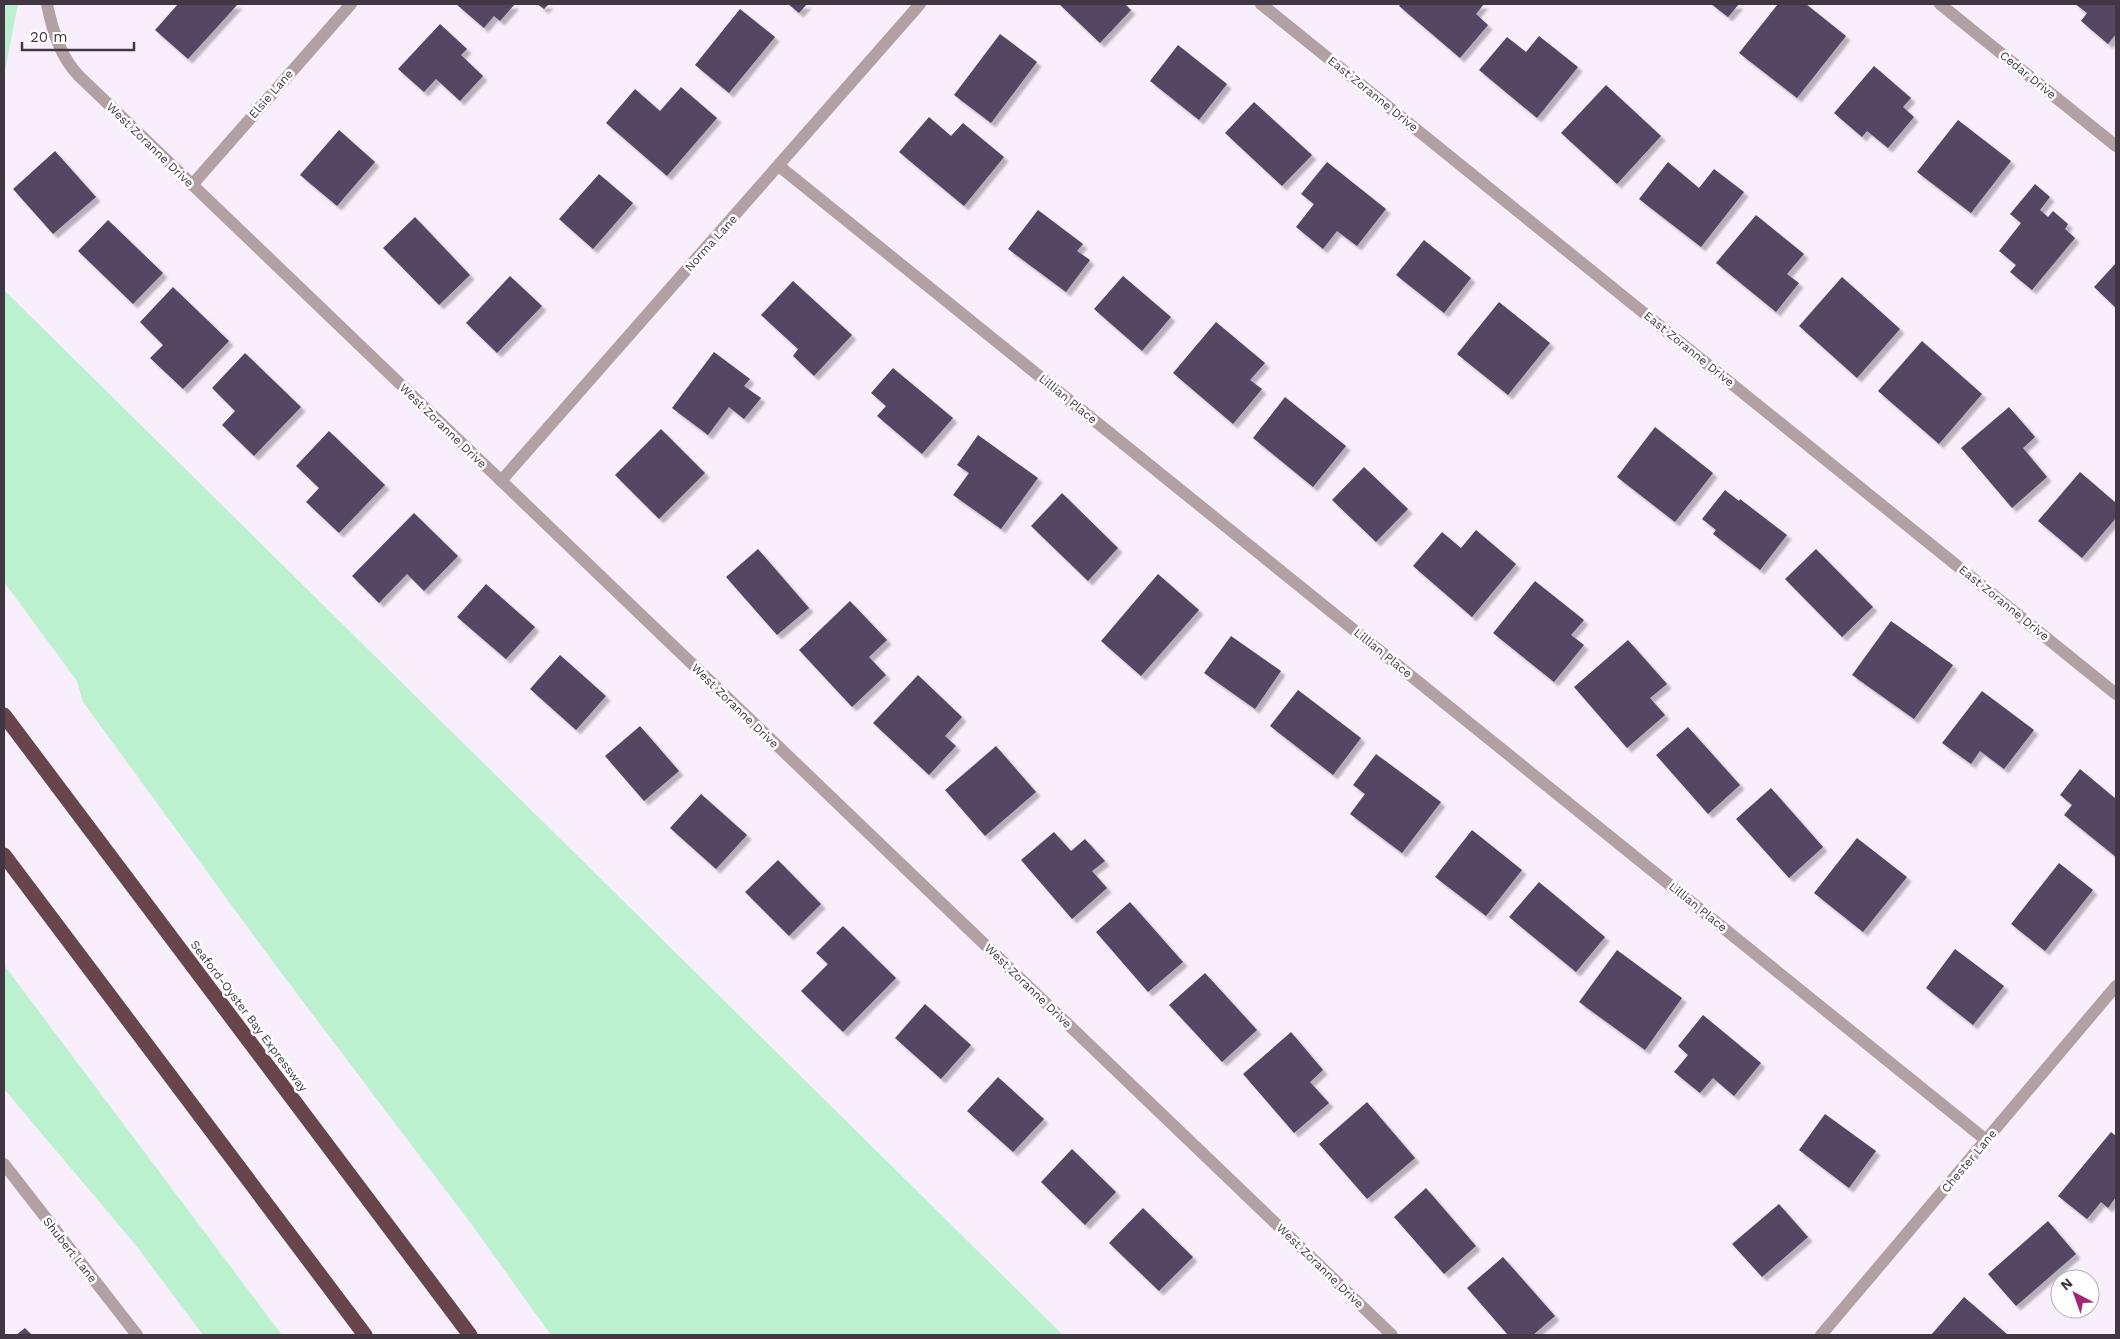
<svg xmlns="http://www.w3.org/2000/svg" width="2120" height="1339" font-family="'Work Sans',sans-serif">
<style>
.green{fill:#bbf1ce}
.building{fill:#534764;filter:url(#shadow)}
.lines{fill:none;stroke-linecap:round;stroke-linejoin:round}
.minor{stroke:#b3a0a2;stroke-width:12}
.highway{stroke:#68454a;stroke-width:15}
.labels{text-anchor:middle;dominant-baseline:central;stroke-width:5;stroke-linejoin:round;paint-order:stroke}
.street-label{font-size:12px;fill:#403743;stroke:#fff}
</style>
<defs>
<filter id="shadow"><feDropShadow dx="4.5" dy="4.5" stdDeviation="1" flood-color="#0004"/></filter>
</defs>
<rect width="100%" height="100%" fill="#f9effc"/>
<!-- green -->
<path class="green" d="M 4,4 L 18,4 L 4,76 Z
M 4,290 L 1063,1335 L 551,1335 L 472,1225 L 276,966 L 83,702 L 77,681 L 4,582 Z
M 4,965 L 282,1335 L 203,1335 L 134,1243 L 4,1089 Z"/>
<!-- building -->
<path class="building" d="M 178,4 L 238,4 L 188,59 L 155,30 Z
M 456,4 L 515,4 L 500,21 L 494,16 L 484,28 Z
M 537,4 L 549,4 L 544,9 Z
M 788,4 L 807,4 L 799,13 Z
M 1059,4 L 1125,4 L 1131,10 L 1100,43 Z
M 1401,4 L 1484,4 L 1476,14 L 1488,25 L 1460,58 L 1399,6 Z
M 1711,4 L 1739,4 L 1728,17 Z
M 1778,4 L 1806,4 L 1846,36 L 1797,98 L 1739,53 Z
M 2075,4 L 2116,4 L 2116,34 L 2108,44 L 2081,21 L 2087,13 Z
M 740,9 L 775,37 L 729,93 L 695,65 Z
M 440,24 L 467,49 L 461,55 L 483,76 L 460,101 L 436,79 L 424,92 L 398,69 Z
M 1000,34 L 1037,62 L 991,123 L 954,95 Z
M 1539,36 L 1578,67 L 1537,118 L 1479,70 L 1507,37 L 1526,52 Z
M 1178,45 L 1227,84 L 1199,120 L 1150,81 Z
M 1874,66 L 1911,98 L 1903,107 L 1914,117 L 1888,148 L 1867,131 L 1862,137 L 1834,113 Z
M 1606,85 L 1661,136 L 1617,184 L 1561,133 Z
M 681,87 L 717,118 L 667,176 L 606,123 L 635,89 L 660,111 Z
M 1254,102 L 1312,155 L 1282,186 L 1225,133 Z
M 929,117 L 951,136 L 963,123 L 1004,157 L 964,206 L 899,152 Z
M 1958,120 L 2011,161 L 1971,213 L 1917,172 Z
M 339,130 L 375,162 L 337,206 L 300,175 Z
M 55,151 L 96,197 L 53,234 L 13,189 Z
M 1327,162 L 1386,209 L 1357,246 L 1337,231 L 1323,249 L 1296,227 L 1314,204 L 1301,194 Z
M 1668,162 L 1699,188 L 1714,169 L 1744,192 L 1701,247 L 1639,199 Z
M 599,174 L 633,203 L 593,249 L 559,219 Z
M 2035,184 L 2050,197 L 2040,210 L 2048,217 L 2053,211 L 2068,224 L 2065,229 L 2075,238 L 2032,290 L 2010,272 L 2016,265 L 1999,251 L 2021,223 L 2010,214 Z
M 1038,210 L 1083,244 L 1077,251 L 1090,260 L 1066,292 L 1008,249 Z
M 1756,215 L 1804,254 L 1787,274 L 1799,283 L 1776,312 L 1716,263 Z
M 415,217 L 470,275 L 439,305 L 383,248 Z
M 108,220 L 163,273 L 133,304 L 78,251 Z
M 1424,240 L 1471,278 L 1444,313 L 1396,275 Z
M 2116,263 L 2116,308 L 2094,287 Z
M 510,276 L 542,306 L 497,353 L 466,323 Z
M 1123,276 L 1171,317 L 1142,351 L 1094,309 Z
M 1842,277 L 1900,329 L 1857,378 L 1799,326 Z
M 793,281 L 852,335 L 814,376 L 793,356 L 798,349 L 761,315 Z
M 173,287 L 229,341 L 183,389 L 150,358 L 163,345 L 140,322 Z
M 1499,302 L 1550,343 L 1508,395 L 1457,354 Z
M 1216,322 L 1265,363 L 1250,380 L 1262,389 L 1233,424 L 1173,373 Z
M 1922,341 L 1982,394 L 1939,444 L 1878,391 Z
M 714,352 L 750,379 L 744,386 L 761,398 L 744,419 L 729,407 L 708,435 L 672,408 Z
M 245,353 L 301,407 L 254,456 L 222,425 L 235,411 L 212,388 Z
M 893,368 L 953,418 L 922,454 L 877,416 L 886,406 L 871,393 Z
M 1285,397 L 1346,446 L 1313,487 L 1253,438 Z
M 2009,407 L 2035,437 L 2023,448 L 2047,477 L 2012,508 L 1961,448 Z
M 1655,427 L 1713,473 L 1675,522 L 1617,477 Z
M 661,429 L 705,473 L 659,519 L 615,475 Z
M 329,431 L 385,485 L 339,533 L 306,502 L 319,488 L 296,466 Z
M 978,435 L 1038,478 L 1001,529 L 953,495 L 969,473 L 957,465 Z
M 1364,467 L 1408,509 L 1376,542 L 1332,500 Z
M 2080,472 L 2116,503 L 2116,518 L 2082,558 L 2038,521 Z
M 1725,490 L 1739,501 L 1740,499 L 1787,535 L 1760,570 L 1713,534 L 1716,530 L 1702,519 Z
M 1062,493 L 1118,548 L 1088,581 L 1031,526 Z
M 414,513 L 458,556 L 424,591 L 407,574 L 379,603 L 352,576 Z
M 1476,530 L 1516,564 L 1472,617 L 1413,566 L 1442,532 L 1461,548 Z
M 758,549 L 809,608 L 777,635 L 726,577 Z
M 1816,549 L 1873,607 L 1842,637 L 1785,579 Z
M 1158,574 L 1199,610 L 1141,676 L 1101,641 Z
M 1535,581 L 1584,620 L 1571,635 L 1584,645 L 1554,682 L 1493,633 Z
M 486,584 L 535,627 L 506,659 L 457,617 Z
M 850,601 L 887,640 L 869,657 L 886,675 L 852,707 L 799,650 Z
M 1891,621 L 1953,665 L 1914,719 L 1852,675 Z
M 1231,636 L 1281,671 L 1255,709 L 1204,673 Z
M 1628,640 L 1667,684 L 1650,698 L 1665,715 L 1627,748 L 1574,687 Z
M 560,655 L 606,696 L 576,730 L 530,689 Z
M 918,675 L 962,717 L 945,736 L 956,746 L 929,775 L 873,723 Z
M 1298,690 L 1361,738 L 1333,775 L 1270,726 Z
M 1982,691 L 2034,730 L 2004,769 L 1980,751 L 1971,764 L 1942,743 Z
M 640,726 L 679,771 L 644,801 L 605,756 Z
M 1688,727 L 1740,785 L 1708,814 L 1656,755 Z
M 996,746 L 1036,792 L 985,836 L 945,790 Z
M 1376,754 L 1441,802 L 1402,853 L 1350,814 L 1365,794 L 1353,785 Z
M 2080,769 L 2116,799 L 2116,857 L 2064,815 L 2072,805 L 2060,795 Z
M 1771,788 L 1823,847 L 1789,878 L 1736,819 Z
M 701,794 L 747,835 L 716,869 L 670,828 Z
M 1472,830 L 1522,870 L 1486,916 L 1435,877 Z
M 1054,832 L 1071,851 L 1085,839 L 1105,861 L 1092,871 L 1107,888 L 1072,919 L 1021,860 Z
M 1857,838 L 1907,877 L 1863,932 L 1814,893 Z
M 778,860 L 821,904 L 789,936 L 745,892 Z
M 2059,863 L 2093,890 L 2045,951 L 2011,924 Z
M 1539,882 L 1605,937 L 1576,972 L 1509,917 Z
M 1130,902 L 1183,962 L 1148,992 L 1096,932 Z
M 843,926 L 896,978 L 843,1032 L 801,991 L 828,964 L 816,953 Z
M 1955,949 L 2004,986 L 1973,1025 L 1926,988 Z
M 1617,950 L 1682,998 L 1645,1050 L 1579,1002 Z
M 1205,973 L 1257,1030 L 1222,1062 L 1169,1005 Z
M 925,1004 L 971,1045 L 941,1079 L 895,1038 Z
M 1703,1015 L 1761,1063 L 1734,1096 L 1713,1078 L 1700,1093 L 1674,1072 L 1688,1055 L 1678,1046 Z
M 1291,1032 L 1323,1070 L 1310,1082 L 1329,1103 L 1294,1133 L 1243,1074 Z
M 998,1077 L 1044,1119 L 1013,1152 L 967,1111 Z
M 1367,1102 L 1415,1158 L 1367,1199 L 1319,1144 Z
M 1825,1114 L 1876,1151 L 1849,1188 L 1799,1150 Z
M 2111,1132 L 2116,1136 L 2116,1197 L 2108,1208 L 2101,1202 L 2087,1219 L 2058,1196 Z
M 1072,1149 L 1116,1192 L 1085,1225 L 1041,1182 Z
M 1426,1188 L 1476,1246 L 1444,1274 L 1394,1217 Z
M 1779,1204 L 1808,1237 L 1762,1277 L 1732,1244 Z
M 1143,1208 L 1193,1257 L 1159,1291 L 1109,1243 Z
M 2048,1221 L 2076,1254 L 2016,1306 L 1988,1274 Z
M 1503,1257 L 1555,1316 L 1533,1335 L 1508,1335 L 1467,1288 Z
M 1964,1297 L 2008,1335 L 1931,1335 Z
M 25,1328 L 32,1335 L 16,1335 Z"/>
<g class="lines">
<!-- minor -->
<path class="minor" d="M 47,4 C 52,29 60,57 79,76 L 1392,1335
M 1261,4 L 2116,694
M 1940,4 L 2116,146
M 779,166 L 1986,1140
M 192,185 L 351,4
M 501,481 L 920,4
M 4,1164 L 137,1335
M 1821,1335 L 2116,986"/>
<!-- highway -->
<path class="highway" d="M 4,715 L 470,1335
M 4,855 L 365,1335"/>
</g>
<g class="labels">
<!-- street labels -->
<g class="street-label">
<text transform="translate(2028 75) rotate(39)">Cedar Drive</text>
<text transform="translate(271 94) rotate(-49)">Elsie Lane</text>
<text transform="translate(1373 94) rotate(39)">East Zoranne Drive</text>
<text transform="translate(150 145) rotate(44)">West Zoranne Drive</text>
<text transform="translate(711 243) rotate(-48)">Norma Lane</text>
<text transform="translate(1689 349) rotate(39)">East Zoranne Drive</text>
<text transform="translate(1068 399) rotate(39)">Lillian Place</text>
<text transform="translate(443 426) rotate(44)">West Zoranne Drive</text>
<text transform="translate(2004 603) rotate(39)">East Zoranne Drive</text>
<text transform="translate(1383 653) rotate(39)">Lillian Place</text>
<text transform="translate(735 706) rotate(44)">West Zoranne Drive</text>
<text transform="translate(1698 907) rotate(39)">Lillian Place</text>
<text transform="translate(1028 986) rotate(44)">West Zoranne Drive</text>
<text transform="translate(249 1016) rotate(53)">Seaford-Oyster Bay Expressway</text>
<text transform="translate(1969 1161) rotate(-50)">Chester Lane</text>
<text transform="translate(70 1250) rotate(52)">Shubert Lane</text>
<text transform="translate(1320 1266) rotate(44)">West Zoranne Drive</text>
</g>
</g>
<!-- border -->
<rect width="2120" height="1339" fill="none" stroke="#403743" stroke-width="10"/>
<!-- north arrow -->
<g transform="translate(2075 1294) rotate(319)"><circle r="24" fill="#ffffff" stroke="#b3afb4"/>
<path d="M0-4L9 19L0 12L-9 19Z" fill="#a32578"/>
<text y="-8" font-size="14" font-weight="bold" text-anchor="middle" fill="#403743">N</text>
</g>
<!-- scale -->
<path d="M22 42v8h112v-8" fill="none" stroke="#403743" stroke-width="2.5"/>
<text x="30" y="42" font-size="15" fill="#403743" stroke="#ffffff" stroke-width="4" paint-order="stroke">20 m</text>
</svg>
